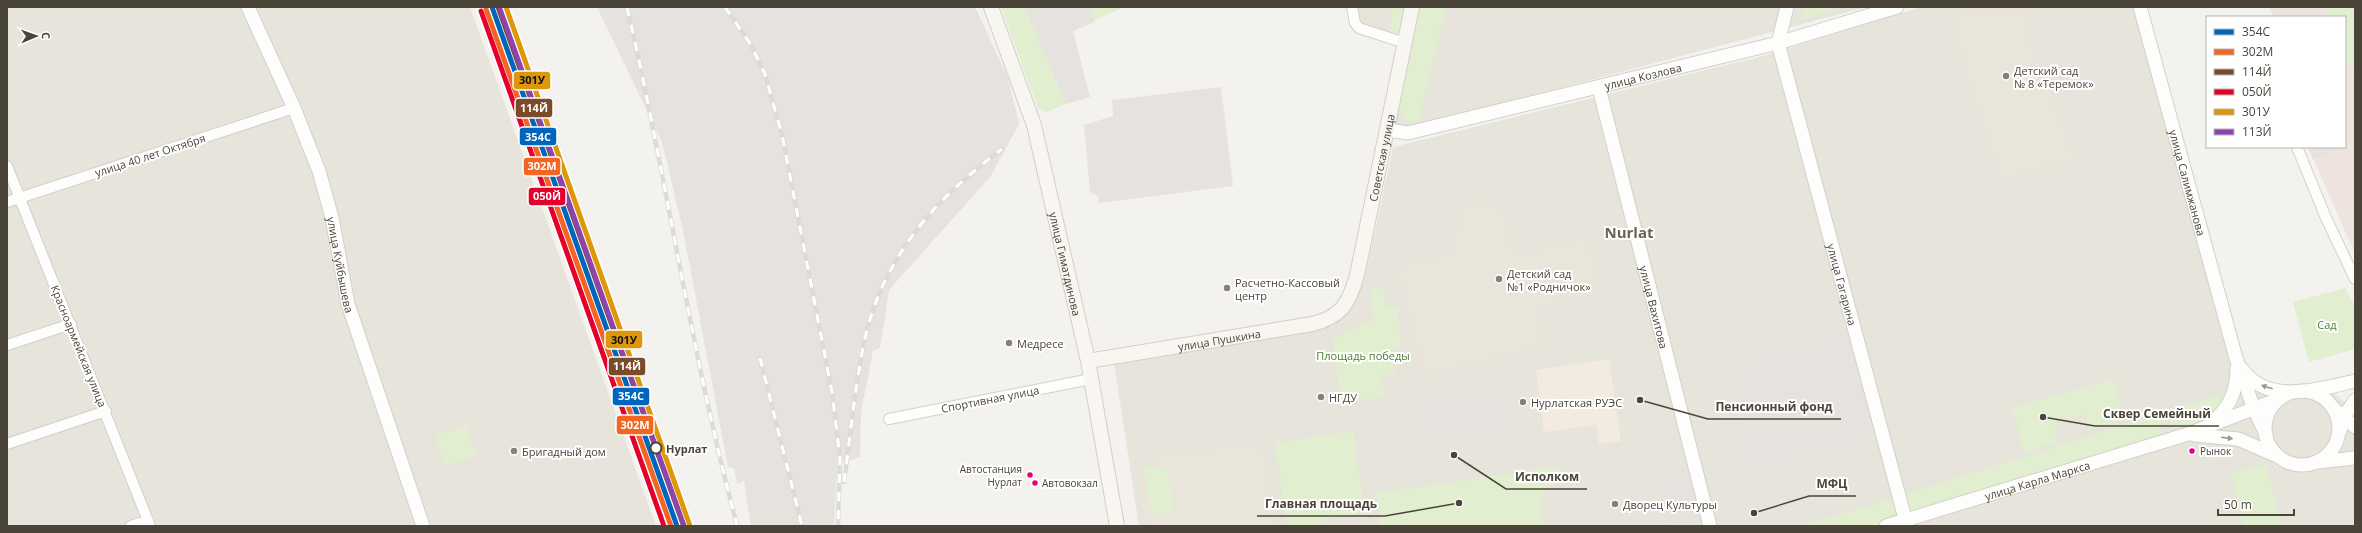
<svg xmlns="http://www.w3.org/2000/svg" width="2362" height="533" font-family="'Open Sans',sans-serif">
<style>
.residential{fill:#e7e4dc}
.commercial{fill:#f3ebdf}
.industrial{fill:#e6e2de}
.education{fill:#eae5da}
.medical{fill:#eee3df}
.green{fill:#e1eecf}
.parking{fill:#e6e3df}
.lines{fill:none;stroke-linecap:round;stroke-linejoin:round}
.minor-casing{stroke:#d2d0cb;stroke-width:12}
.tertiary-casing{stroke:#d2d0cb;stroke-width:15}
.secondary-casing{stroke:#d3cfc5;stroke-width:16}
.minor{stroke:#fdfdfc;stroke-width:10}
.tertiary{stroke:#fdfdfc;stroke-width:13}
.secondary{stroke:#f7f6f1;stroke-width:14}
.rail-casing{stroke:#dbdbda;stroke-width:4.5}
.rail{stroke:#fff;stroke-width:3;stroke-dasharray:9;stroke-linecap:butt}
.rail-1-casing{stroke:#fff;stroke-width:8}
.rail-2-casing{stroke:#fff;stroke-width:8}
.rail-3-casing{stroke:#fff;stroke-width:8}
.rail-4-casing{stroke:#fff;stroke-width:8}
.rail-5-casing{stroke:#fff;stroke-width:8}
.rail-6-casing{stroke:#fff;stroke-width:8}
.rail-1{stroke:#0065bd;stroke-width:5}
.rail-2{stroke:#f26522;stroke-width:5}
.rail-3{stroke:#7a4b2a;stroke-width:5}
.rail-4{stroke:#e4002b;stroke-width:5}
.rail-5{stroke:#dd9709;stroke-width:5}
.rail-6{stroke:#8e44ad;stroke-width:5}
.oneway{fill:#9b9791}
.poi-dot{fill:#868178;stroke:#fff;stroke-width:1.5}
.stop-dot{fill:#fff;stroke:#4b4439;stroke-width:2}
.bus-dot{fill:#e5007d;stroke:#fff;stroke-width:1.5}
.labels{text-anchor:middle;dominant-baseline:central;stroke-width:4;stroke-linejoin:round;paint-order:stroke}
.bus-label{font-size:10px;fill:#4b4439;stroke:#fff;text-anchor:start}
.poi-label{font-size:11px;fill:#4b4439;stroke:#fff;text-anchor:start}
.street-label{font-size:11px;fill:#4b4439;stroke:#fff}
.park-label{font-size:11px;fill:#4a7f2a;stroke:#fff}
.stop-label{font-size:11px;font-weight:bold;fill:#4b4439;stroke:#fff;text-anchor:start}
.district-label{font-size:15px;font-weight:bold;fill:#6e6250;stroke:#fff}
.leader{fill:none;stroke:#4b4439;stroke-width:1.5}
.callout-dot{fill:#4b4439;stroke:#fff;stroke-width:1.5}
.callout-label{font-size:12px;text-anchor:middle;font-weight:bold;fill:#4b4439;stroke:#fff;stroke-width:4;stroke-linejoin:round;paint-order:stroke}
.line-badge{stroke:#fff;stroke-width:1.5}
.badge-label{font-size:11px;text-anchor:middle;font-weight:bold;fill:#fff}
.pale-badge-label{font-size:11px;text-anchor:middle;font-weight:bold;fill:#111}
</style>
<rect width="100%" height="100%" fill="#f4f2ee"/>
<!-- residential -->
<path class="residential" d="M 7,7 L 470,7 L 656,526 L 7,526 Z
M 1347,7 L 1867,7 L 1408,128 L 1392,126 L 1403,44 L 1352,28 Z
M 1922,7 L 2135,7 L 2233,365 L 2264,384 L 2293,384 L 2334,393 L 2355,411 L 2355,526 L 1139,526 L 1114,363 L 1333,326 L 1346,313 L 1364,281 L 1393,147 L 1763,56 Z"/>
<!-- commercial -->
<path class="commercial" d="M 1609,359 L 1621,441 L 1599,444 L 1596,425 L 1544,432 L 1536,370 Z"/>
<!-- industrial -->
<path class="industrial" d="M 597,7 L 975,7 L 1008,78 L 1019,124 L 991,176 L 889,290 L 880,348 L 873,351 L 861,412 L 860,457 L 837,465 L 834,526 L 751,526 L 744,481 L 737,484 L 734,468 L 728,467 L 683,230 L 662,142 Z
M 1221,87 L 1233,186 L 1099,203 L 1098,196 L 1090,192 L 1084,125 L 1113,116 L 1112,100 Z
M 1846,332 L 1874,439 L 1752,471 L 1750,465 L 1722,472 L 1720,462 L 1735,458 L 1728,431 L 1713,435 L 1710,425 L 1750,414 L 1737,360 Z"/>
<!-- education -->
<path class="education" d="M 1983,8 L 2031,9 L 2030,41 L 2076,159 L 2001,182 L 1949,19 Z
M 1462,201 L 1502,204 L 1515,254 L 1588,236 L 1601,292 L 1536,308 L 1545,346 L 1423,376 L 1396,266 L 1450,253 Z
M 1262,441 L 1274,526 L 1146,526 L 1136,460 Z"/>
<!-- medical -->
<path class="medical" d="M 2269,7 L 2355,7 L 2355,254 L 2308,147 L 2345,147 L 2345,17 L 2273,17 Z"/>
<!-- green -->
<path class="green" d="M 1001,7 L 1024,7 L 1066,104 L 1046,112 L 1038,108 Z
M 1089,7 L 1125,7 L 1094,20 Z
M 1393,7 L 1410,7 L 1403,42 L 1389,37 Z
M 1415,7 L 1446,7 L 1417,124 L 1406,121 L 1405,115 L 1396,111 Z
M 1804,7 L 1840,7 L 1801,20 Z
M 2324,7 L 2355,7 L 2355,79 L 2345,59 L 2345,17 L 2328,17 Z
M 2345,288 L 2355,306 L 2355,349 L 2309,362 L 2293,302 Z
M 1384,289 L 1386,308 L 1397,307 L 1402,348 L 1391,349 L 1395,375 L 1382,376 L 1385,397 L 1341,403 L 1333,338 L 1374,319 L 1371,290 Z
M 2114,379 L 2125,419 L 2089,431 L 2085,415 L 2057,421 L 2054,425 L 2058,442 L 2024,453 L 2012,408 Z
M 2231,392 L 2213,417 L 2177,434 L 2174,425 L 2180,407 Z
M 2177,407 L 2173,425 L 2170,421 L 2162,424 L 2159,413 Z
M 2157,414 L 2163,437 L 1908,515 L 1903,495 Z
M 467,426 L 476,456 L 444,466 L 435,436 Z
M 1353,431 L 1365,513 L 1322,519 L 1323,526 L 1287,526 L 1275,443 Z
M 2266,464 L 2282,526 L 2244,526 L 2231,473 Z
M 1167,466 L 1174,512 L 1151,515 L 1144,469 Z
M 1562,466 C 1548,489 1534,497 1543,526 L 1381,526 L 1376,493 Z
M 1896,497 L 1902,518 L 1874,526 L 1802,526 Z"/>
<!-- parking -->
<path class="parking" d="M 1024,7 L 1089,7 L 1095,22 L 1073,31 L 1090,97 L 1066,104 Z
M 2308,147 L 2342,147 L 2342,148 L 2313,159 Z
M 2023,312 L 2026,325 L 1991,333 L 1988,322 Z
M 2106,343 L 2108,349 L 2012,376 L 2010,370 Z
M 1501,391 L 1508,434 L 1425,446 L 1419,403 Z
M 1690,468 L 1703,526 L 1654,526 L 1669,524 L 1662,473 Z"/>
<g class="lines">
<!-- minor casing -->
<g class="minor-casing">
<path id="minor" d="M 1352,7 L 1355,23 L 1359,28 L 1405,43
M 2297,147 L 2326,218 L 2355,279
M 7,166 L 150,526
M 7,202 L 294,108
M 7,345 L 71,324
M 889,419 L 1091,379
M 7,444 L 106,411
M 131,526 L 148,520"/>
</g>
<!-- tertiary casing -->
<g class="tertiary-casing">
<g id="tertiary">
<path id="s1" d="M 248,7 L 294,108 L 319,171 L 332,218 L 348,304 L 423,526"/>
<path id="s2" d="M 2140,7 L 2236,358 L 2254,409 L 2266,434"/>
<path id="s3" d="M 1778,43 L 1907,526"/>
<path d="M 1778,43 L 1787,7"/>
<path id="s4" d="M 1599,88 L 1710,526"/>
<path id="s5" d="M 1387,130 L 1408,133 L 1778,43 L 1897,7"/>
<path d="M 2242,369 C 2267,406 2320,389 2355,381"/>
<circle cx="2302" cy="428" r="37"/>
<path d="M 2338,412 L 2355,427"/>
<path d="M 2210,424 C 2229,409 2237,392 2237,368"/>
<path d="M 2340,431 L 2344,417 L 2355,400"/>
<path d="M 2194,435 L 2238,439 L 2275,455"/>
<path d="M 2317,462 L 2355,458"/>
<path id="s6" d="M 1886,526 L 2188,434 L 2281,398"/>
</g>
</g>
<!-- secondary casing -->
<g class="secondary-casing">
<g id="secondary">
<path id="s7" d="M 991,7 L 1034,125 L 1088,361 L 1117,526"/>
<path id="s8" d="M 1088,361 L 1312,324 C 1341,317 1349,304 1357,275 L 1412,7"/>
</g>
</g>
<!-- minor -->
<use href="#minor" class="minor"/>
<!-- tertiary -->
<use href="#tertiary" class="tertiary"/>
<!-- secondary -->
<use href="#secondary" class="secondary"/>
<!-- rail casing -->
<g class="rail-casing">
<path id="rail" d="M 627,7 C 667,179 691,354 737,525
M 725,7 L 751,45 L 765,74 L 782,135 L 832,392 L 840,458 L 838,525
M 760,358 L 802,526
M 844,482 C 850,439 854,396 862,353 C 878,263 931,202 1002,149"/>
</g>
<!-- rail -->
<use href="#rail" class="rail"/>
<!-- rail-1 casing -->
<g class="rail-1-casing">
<path id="rail-1" d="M 492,7 L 677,526"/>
</g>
<!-- rail-2 casing -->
<g class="rail-2-casing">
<path id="rail-2" d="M 486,9 L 671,526"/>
</g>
<!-- rail-3 casing -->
<g class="rail-3-casing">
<path id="rail-3" d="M 498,7 L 683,524"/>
</g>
<!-- rail-4 casing -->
<g class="rail-4-casing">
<path id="rail-4" d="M 481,11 L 664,526"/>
</g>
<!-- rail-5 casing -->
<g class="rail-5-casing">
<path id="rail-5" d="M 506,7 L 690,526"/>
</g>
<!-- rail-6 casing -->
<g class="rail-6-casing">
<path id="rail-6" d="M 500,9 L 684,526"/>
</g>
<!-- rail-1 -->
<use href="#rail-1" class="rail-1"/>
<!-- rail-2 -->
<use href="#rail-2" class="rail-2"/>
<!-- rail-3 -->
<use href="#rail-3" class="rail-3"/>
<!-- rail-4 -->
<use href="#rail-4" class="rail-4"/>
<!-- rail-5 -->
<use href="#rail-5" class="rail-5"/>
<!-- rail-6 -->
<use href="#rail-6" class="rail-6"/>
</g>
<!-- one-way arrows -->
<defs><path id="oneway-solid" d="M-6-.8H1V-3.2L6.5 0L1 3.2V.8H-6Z"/></defs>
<g class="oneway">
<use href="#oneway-solid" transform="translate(2267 387) rotate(-162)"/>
<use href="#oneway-solid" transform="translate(2227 438) rotate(7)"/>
</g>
<!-- markers -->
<g class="poi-dot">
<circle cx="2006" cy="76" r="4"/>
<circle cx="1499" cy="279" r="4"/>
<circle cx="1227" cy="288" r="4"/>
<circle cx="1009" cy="343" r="4"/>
<circle cx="1321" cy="397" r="4"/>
<circle cx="1523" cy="402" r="4"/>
<circle cx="514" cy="451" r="4"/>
<circle cx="1615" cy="504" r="4"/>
</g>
<circle class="stop-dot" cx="656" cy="448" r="5.5"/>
<g class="bus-dot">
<circle cx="2192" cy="451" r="3.5"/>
<circle cx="1030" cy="475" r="3.5"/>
<circle cx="1035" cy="483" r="3.5"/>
</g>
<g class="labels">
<!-- bus labels -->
<g class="bus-label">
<text x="2200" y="451">Рынок</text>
<text x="1022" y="469" text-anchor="end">Автостанция<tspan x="1022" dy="13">Нурлат</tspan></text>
<text x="1042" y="483">Автовокзал</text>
</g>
<!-- poi labels -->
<g class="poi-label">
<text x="2014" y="70">Детский сад<tspan x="2014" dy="13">№ 8 «Теремок»</tspan></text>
<text x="1507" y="273">Детский сад<tspan x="1507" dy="13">№1 «Родничок»</tspan></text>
<text x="1235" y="282">Расчетно-Кассовый<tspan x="1235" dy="13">центр</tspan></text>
<text x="1017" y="343">Медресе</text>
<text x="1329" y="397">НГДУ</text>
<text x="1531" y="402">Нурлатская РУЭС</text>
<text x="522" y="451">Бригадный дом</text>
<text x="1623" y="504">Дворец Культуры</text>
</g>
<!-- street labels -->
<g class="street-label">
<text stroke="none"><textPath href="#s5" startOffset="263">улица Козлова</textPath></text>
<text transform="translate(150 155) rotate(-18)">улица 40 лет Октября</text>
<text stroke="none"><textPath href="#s8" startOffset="418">Советская улица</textPath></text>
<text stroke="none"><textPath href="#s2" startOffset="182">улица Салимжанова</textPath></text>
<text stroke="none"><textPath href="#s1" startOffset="275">улица Куйбышева</textPath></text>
<text stroke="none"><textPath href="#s7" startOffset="268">улица Гиматдинова</textPath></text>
<text stroke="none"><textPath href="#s3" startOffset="250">улица Гагарина</textPath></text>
<text stroke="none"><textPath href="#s4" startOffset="226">улица Вахитова</textPath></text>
<text stroke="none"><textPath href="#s8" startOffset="133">улица Пушкина</textPath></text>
<text transform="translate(79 346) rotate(68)">Красноармейская улица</text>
<text transform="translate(990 399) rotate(-11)">Спортивная улица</text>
<text stroke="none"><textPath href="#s6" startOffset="158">улица Карла Маркса</textPath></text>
</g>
<!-- park labels -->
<g class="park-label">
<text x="2327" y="324">Сад</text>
<text x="1363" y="355">Площадь победы</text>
</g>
<!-- stop labels -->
<g class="stop-label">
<text x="666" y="448">Нурлат</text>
</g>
<!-- district labels -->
<g class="district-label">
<text x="1629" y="232">Nurlat</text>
</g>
</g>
<!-- callouts -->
<path class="leader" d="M1640 400L1708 419H1841M2043 417L2095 426H2219M1454 455L1506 489H1587M1754 513L1809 496H1856M1459 503L1385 516H1257"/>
<g class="callout-dot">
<circle cx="1640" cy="400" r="4"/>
<circle cx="2043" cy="417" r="4"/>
<circle cx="1454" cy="455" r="4"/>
<circle cx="1754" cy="513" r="4"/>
<circle cx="1459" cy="503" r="4"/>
</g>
<g class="callout-label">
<text x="1774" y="411">Пенсионный фонд</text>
<text x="2157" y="418">Сквер Семейный</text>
<text x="1547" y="481">Исполком</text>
<text x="1832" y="488">МФЦ</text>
<text x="1321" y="508">Главная площадь</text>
</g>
<g class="line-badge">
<rect x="513" y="71" width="38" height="19" rx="4" fill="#dd9709"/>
<rect x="515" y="98" width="38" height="20" rx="4" fill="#7a4b2a"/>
<rect x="519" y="127" width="38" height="19" rx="4" fill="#0065bd"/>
<rect x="523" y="157" width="38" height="19" rx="4" fill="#f26522"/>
<rect x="528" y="187" width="38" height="19" rx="4" fill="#e4002b"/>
<rect x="605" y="330" width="38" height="19" rx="4" fill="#dd9709"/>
<rect x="608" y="357" width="38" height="19" rx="4" fill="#7a4b2a"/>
<rect x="612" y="387" width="38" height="19" rx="4" fill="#0065bd"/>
<rect x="616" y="415" width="38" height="20" rx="4" fill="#f26522"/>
</g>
<g class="badge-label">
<text x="534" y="112">114Й</text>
<text x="538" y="141">354С</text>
<text x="542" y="170">302М</text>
<text x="547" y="200">050Й</text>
<text x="627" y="370">114Й</text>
<text x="631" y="400">354С</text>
<text x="635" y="429">302М</text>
</g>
<g class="pale-badge-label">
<text x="532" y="84">301У</text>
<text x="624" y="344">301У</text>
</g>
<!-- border -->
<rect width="2362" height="533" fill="none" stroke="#4b4439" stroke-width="16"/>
<!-- legend -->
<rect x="2206" y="16" width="140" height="132" fill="#ffffff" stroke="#b7b4b0"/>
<rect x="2214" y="29" width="20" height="6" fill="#0065bd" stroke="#b7b4b0"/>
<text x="2242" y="36" font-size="12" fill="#4b4439">354С</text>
<rect x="2214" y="49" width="20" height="6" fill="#f26522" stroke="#b7b4b0"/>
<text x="2242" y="56" font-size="12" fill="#4b4439">302М</text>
<rect x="2214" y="69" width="20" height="6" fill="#7a4b2a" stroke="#b7b4b0"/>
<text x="2242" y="76" font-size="12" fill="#4b4439">114Й</text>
<rect x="2214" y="89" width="20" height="6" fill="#e4002b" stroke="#b7b4b0"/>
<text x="2242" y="96" font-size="12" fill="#4b4439">050Й</text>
<rect x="2214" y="109" width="20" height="6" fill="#dd9709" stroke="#b7b4b0"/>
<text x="2242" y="116" font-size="12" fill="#4b4439">301У</text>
<rect x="2214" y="129" width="20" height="6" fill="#8e44ad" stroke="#b7b4b0"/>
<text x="2242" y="136" font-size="12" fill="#4b4439">113Й</text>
<!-- north arrow -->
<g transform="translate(36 36) rotate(88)" stroke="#ffffff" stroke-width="3" paint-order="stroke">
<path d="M0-3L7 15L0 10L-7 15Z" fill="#4b4439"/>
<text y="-6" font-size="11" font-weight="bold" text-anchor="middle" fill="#4b4439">С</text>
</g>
<!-- scale -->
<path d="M2218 509v6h76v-6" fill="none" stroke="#4b4439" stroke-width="2"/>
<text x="2224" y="509" font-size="12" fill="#4b4439" stroke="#ffffff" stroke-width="3" paint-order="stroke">50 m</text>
</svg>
